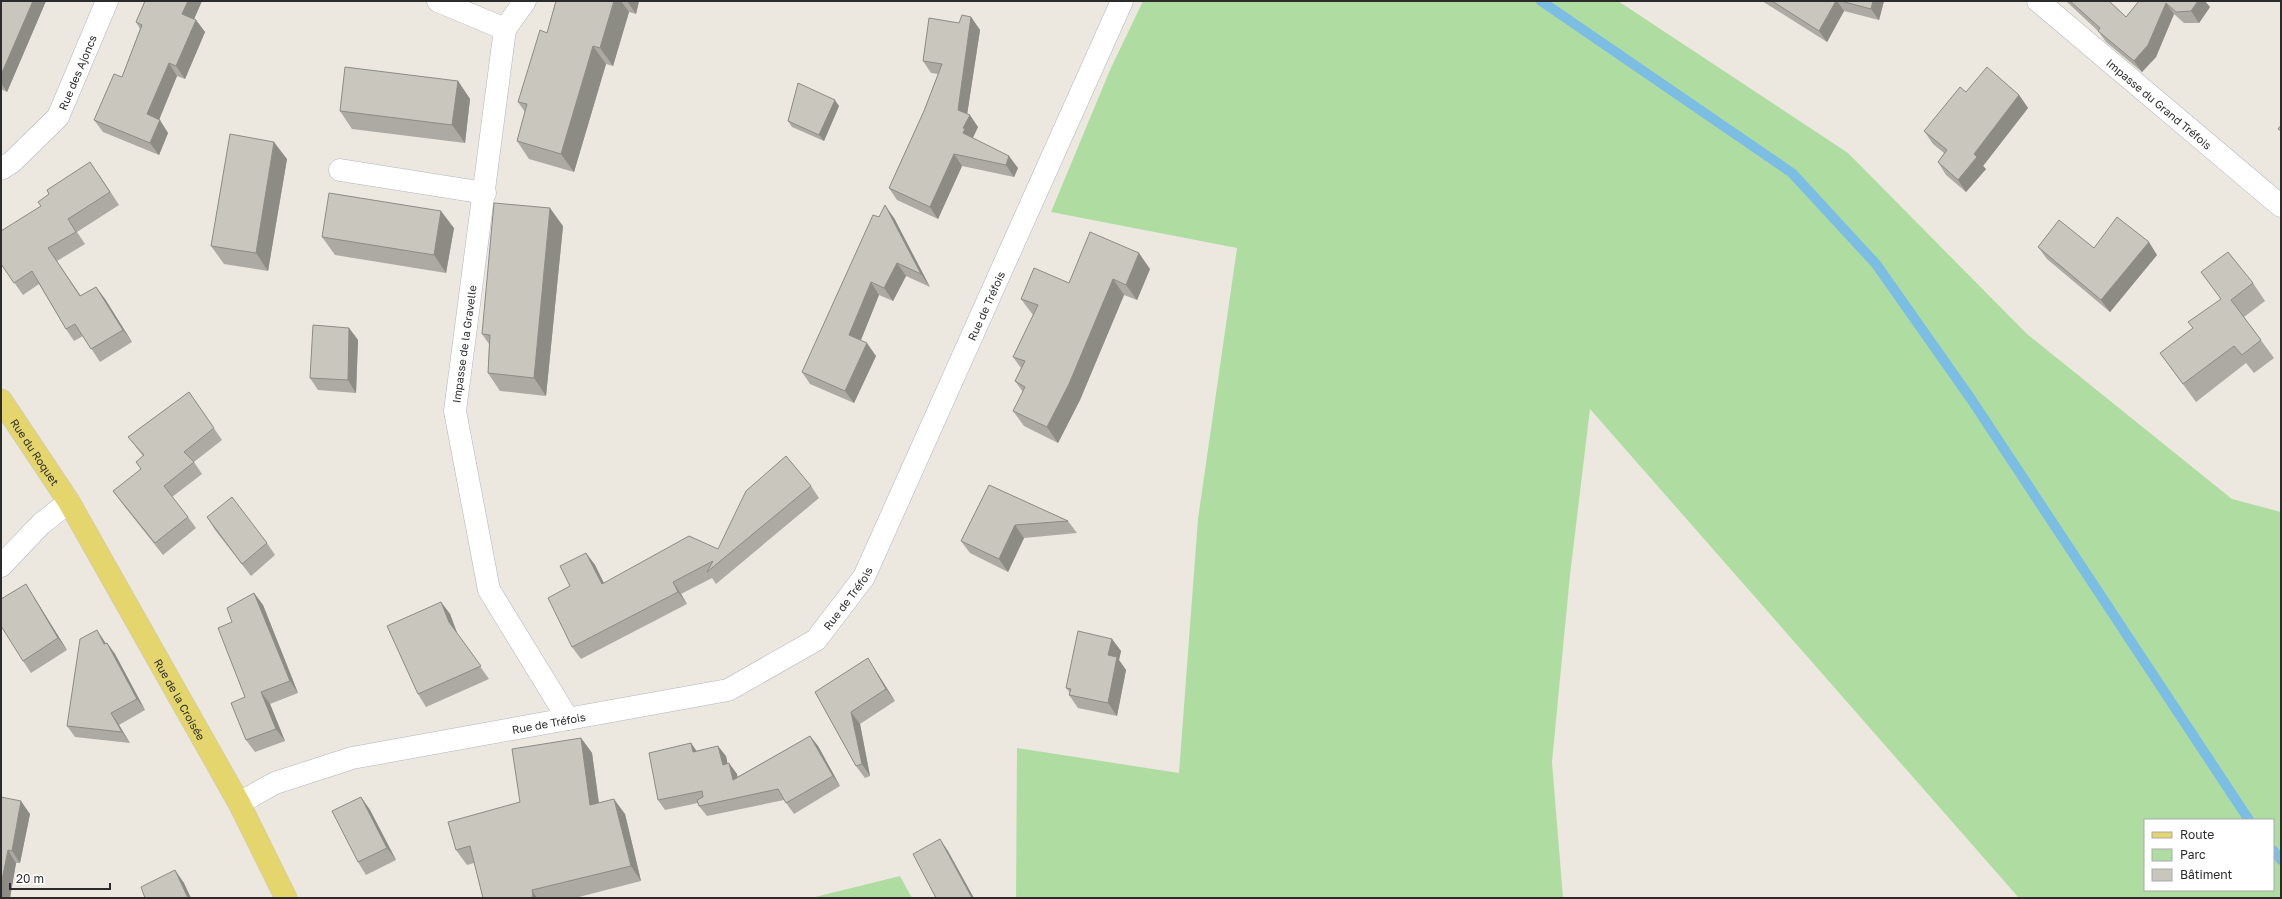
<svg xmlns="http://www.w3.org/2000/svg" width="2282" height="899" font-family="'Golos Text',sans-serif">
<style>
.green{fill:#afdda1;fill-rule:evenodd}
.lines{fill:none;stroke-linecap:round;stroke-linejoin:round}
.stream{stroke:#7cbde4;stroke-width:10}
.minor-casing{stroke:#b2b4be;stroke-width:23}
.major-casing{stroke:#c8c8c8;stroke-width:23}
.minor{stroke:#fff;stroke-width:22}
.major{stroke:#e4d56c;stroke-width:22}
.wall{fill:#acaaa3}
.shaded-wall{fill:#8c8b84}
.building{fill:#c8c6bd;stroke:#8c8b84}
.labels{text-anchor:middle;dominant-baseline:central;stroke-width:3;stroke-linejoin:round;paint-order:stroke}
.street-label{font-size:11px;fill:#2b2b2b;stroke:#fff}
</style>
<rect width="100%" height="100%" fill="#ece8df"/>
<!-- green -->
<path class="green" d="M 1143,1 L 1618,1 L 1848,153 L 2027,334 L 2232,499 L 2281,512 L 2281,898 L 2019,898 L 1590,409 L 1570,575 L 1552,762 L 1563,898 L 1016,898 L 1017,748 L 1179,773 L 1198,519 L 1237,248 L 1051,212 L 1110,70 ZM 2145,820 L 2273,820 L 2273,890 L 2145,890 Z
M 900,876 L 912,898 L 811,898 Z"/>
<g class="lines">
<!-- stream -->
<path class="stream" d="M 1541,1 L 1792,173 L 1876,264 L 1971,399 L 2249,820
M 2273,850 L 2281,860"/>
<!-- minor casing -->
<g class="minor-casing">
<g id="minor">
<path d="M 438,1 L 505,29"/>
<path d="M 525,1 L 505,29 L 455,411 L 489,590 L 568,719"/>
<path id="s1" d="M 2038,1 L 2281,206"/>
<path id="s2" d="M 1,169 L 12,162 L 58,117 L 107,1"/>
<path d="M 340,170 L 485,193"/>
<path d="M 1,566 L 41,524 L 69,502"/>
<path id="s3" d="M 239,803 L 275,783 L 352,758 L 728,690 L 816,640 L 864,577 L 1122,1"/>
</g>
</g>
<!-- major casing -->
<g class="major-casing">
<g id="major">
<path id="s4" d="M 1,400 L 69,502 L 239,803 L 286,898"/>
</g>
</g>
<!-- minor -->
<use href="#minor" class="minor"/>
<!-- major -->
<use href="#major" class="major"/>
</g>
<!-- wall -->
<path class="wall" d="M 1,1 L 46,1 L 7,92 L 1,89 Z
M 145,1 L 202,1 L 194,19 L 196,20 L 205,32 L 185,79 L 177,76 L 159,120 L 168,133 L 159,155 L 103,132 L 94,120 L 122,77 L 140,29 L 136,22 Z
M 556,1 L 639,1 L 636,14 L 629,12 L 613,66 L 606,64 L 574,172 L 529,159 L 517,141 L 525,112 L 518,102 L 547,33 Z
M 1762,1 L 1884,1 L 1879,20 L 1844,11 L 1827,42 Z
M 2066,1 L 2109,1 L 2126,17 L 2139,1 L 2210,7 L 2199,23 L 2184,23 L 2174,14 L 2156,57 L 2142,72 L 2106,42 L 2098,31 Z
M 971,17 L 980,30 L 967,114 L 978,127 L 973,138 L 1018,168 L 1014,177 L 962,166 L 938,219 L 897,200 L 889,188 L 924,111 L 938,74 L 931,73 L 923,61 L 959,23 Z
M 458,81 L 470,99 L 465,143 L 352,129 L 340,111 Z
M 1966,92 L 2019,95 L 2028,108 L 1983,166 L 1986,169 L 1966,192 L 1946,175 L 1938,162 L 1944,153 L 1933,144 L 1924,131 Z
M 839,106 L 824,141 L 792,127 L 788,121 Z
M 287,159 L 268,271 L 224,264 L 211,246 Z
M 99,175 L 119,205 L 77,232 L 85,244 L 57,261 L 81,296 L 96,287 L 105,299 L 132,342 L 100,362 L 83,336 L 74,341 L 66,329 L 39,284 L 23,295 L 1,264 L 49,194 Z
M 879,217 L 894,218 L 930,287 L 906,276 L 893,301 L 879,295 L 861,340 L 876,356 L 854,403 L 810,384 L 802,372 Z
M 563,226 L 546,396 L 500,391 L 488,373 L 489,344 L 482,334 Z
M 454,228 L 446,273 L 335,255 L 322,237 Z
M 2038,247 L 2094,248 L 2157,255 L 2110,312 L 2047,259 Z
M 1150,269 L 1137,300 L 1124,295 L 1080,400 L 1058,443 L 1024,426 L 1013,411 L 1023,392 L 1015,381 L 1021,368 L 1013,357 L 1033,315 L 1021,299 L 1069,283 Z
M 2201,272 L 2253,283 L 2265,301 L 2244,317 L 2274,358 L 2254,373 L 2246,363 L 2196,402 L 2160,353 L 2193,328 L 2221,299 Z
M 349,328 L 358,340 L 356,393 L 318,390 L 310,378 Z
M 189,392 L 222,440 L 194,462 L 202,474 L 172,497 L 188,517 L 196,528 L 163,555 L 121,502 L 113,491 L 141,470 L 143,456 L 128,437 Z
M 989,485 L 1068,521 L 1077,533 L 1024,538 L 1008,572 L 970,553 L 961,541 Z
M 811,486 L 819,498 L 716,584 L 712,578 L 681,594 L 687,604 L 581,659 L 572,647 L 570,586 L 586,553 L 595,565 L 604,583 L 718,549 Z
M 207,517 L 267,543 L 275,555 L 251,576 L 215,530 Z
M 254,593 L 263,605 L 298,693 L 270,704 L 285,741 L 255,752 L 246,740 L 245,697 L 232,622 Z
M 34,597 L 67,650 L 31,673 L 23,661 Z
M 441,602 L 450,614 L 457,634 L 489,679 L 426,707 L 418,694 Z
M 1112,639 L 1121,651 L 1119,660 L 1126,670 L 1117,716 L 1078,708 L 1069,695 L 1070,693 L 1066,688 Z
M 107,643 L 115,654 L 145,710 L 119,725 L 130,743 L 75,737 L 67,726 Z
M 876,671 L 895,701 L 860,724 L 870,776 L 865,778 L 856,766 L 815,692 Z
M 810,736 L 818,746 L 840,786 L 794,814 L 784,800 L 707,816 L 699,806 L 698,803 L 665,810 L 658,800 L 691,743 L 696,751 L 726,756 L 727,764 L 737,774 L 737,777 Z
M 581,738 L 592,753 L 599,802 L 625,814 L 641,881 L 575,898 L 483,898 L 474,863 L 467,865 L 456,850 L 520,802 Z
M 1,797 L 30,814 L 20,863 L 16,863 L 10,898 L 1,898 Z
M 361,797 L 370,810 L 396,860 L 366,875 L 358,862 Z"/>
<!-- shaded-wall -->
<path class="shaded-wall" d="M 33,1 L 46,1 L 7,92 L 1,83 L 1,75 Z
M 188,1 L 202,1 L 191,26 L 182,14 Z
M 614,1 L 621,1 L 629,12 L 613,66 L 600,48 Z
M 627,1 L 639,1 L 636,14 Z
M 1836,1 L 1837,1 L 1844,11 L 1827,42 L 1819,31 Z
M 1873,1 L 1884,1 L 1879,20 L 1871,9 Z
M 2198,1 L 2205,1 L 2210,7 L 2199,23 L 2191,11 Z
M 2166,3 L 2174,14 L 2156,57 L 2142,72 L 2134,61 Z
M 971,17 L 980,30 L 966,122 L 958,110 Z
M 196,20 L 205,32 L 185,79 L 176,66 Z
M 593,46 L 606,64 L 574,172 L 561,154 Z
M 169,63 L 177,76 L 156,127 L 147,114 Z
M 458,81 L 470,99 L 465,143 L 452,125 Z
M 2019,95 L 2028,108 L 1983,166 L 1986,169 L 1966,192 L 1958,180 L 1974,154 Z
M 835,100 L 839,106 L 824,141 L 819,135 Z
M 970,115 L 978,127 L 972,139 L 963,133 L 963,128 Z
M 160,120 L 168,133 L 159,155 L 150,143 Z
M 274,142 L 287,159 L 268,271 L 256,253 Z
M 954,154 L 962,166 L 938,219 L 930,207 Z
M 1009,156 L 1018,168 L 1014,177 L 1006,165 Z
M 90,162 L 99,175 L 119,205 L 110,192 Z
M 885,205 L 894,218 L 930,287 L 921,274 Z
M 550,208 L 563,226 L 546,396 L 534,378 Z
M 441,211 L 454,228 L 446,273 L 434,255 Z
M 2149,242 L 2157,255 L 2110,312 L 2101,300 Z
M 1139,253 L 1150,269 L 1137,300 L 1126,285 Z
M 897,263 L 906,276 L 893,301 L 884,288 Z
M 1113,279 L 1124,295 L 1080,400 L 1058,443 L 1047,427 Z
M 871,282 L 879,295 L 858,347 L 849,335 Z
M 96,287 L 105,299 L 132,342 L 123,330 Z
M 349,328 L 358,340 L 356,393 L 348,380 Z
M 867,343 L 876,356 L 854,403 L 845,391 Z
M 1015,525 L 1024,538 L 1008,572 L 999,559 Z
M 586,553 L 595,565 L 610,596 L 602,584 Z
M 673,582 L 681,594 L 687,604 L 678,592 Z
M 26,584 L 34,597 L 67,650 L 58,638 Z
M 254,593 L 263,605 L 298,693 L 290,681 Z
M 441,602 L 450,614 L 458,635 L 449,622 Z
M 97,630 L 105,642 L 112,656 L 104,644 Z
M 1112,639 L 1121,651 L 1119,660 L 1126,670 L 1117,716 L 1108,703 L 1108,655 Z
M 107,643 L 115,654 L 145,710 L 137,699 Z
M 868,658 L 876,671 L 895,701 L 886,689 Z
M 261,692 L 270,704 L 285,741 L 276,729 Z
M 851,712 L 860,724 L 870,776 L 862,764 Z
M 111,713 L 119,725 L 130,743 L 122,732 Z
M 810,736 L 818,746 L 840,786 L 833,776 Z
M 581,738 L 592,753 L 601,820 L 590,805 Z
M 691,743 L 698,753 L 693,752 Z
M 718,746 L 726,756 L 730,775 L 723,765 Z
M 729,763 L 737,774 L 740,790 L 733,780 Z
M 361,797 L 370,810 L 396,860 L 387,848 Z
M 614,799 L 625,814 L 641,881 L 631,866 Z
M 21,801 L 30,814 L 20,863 L 12,851 Z
M 940,839 L 948,851 L 974,898 L 972,898 Z
M 8,850 L 16,863 L 10,898 L 1,898 L 1,885 Z
M 175,870 L 184,883 L 191,898 L 188,898 Z
M 532,890 L 537,898 L 534,898 L 533,897 Z"/>
<!-- building -->
<path class="building" d="M 1,1 L 33,1 L 1,75 Z
M 145,1 L 188,1 L 182,14 L 196,20 L 176,66 L 169,63 L 147,114 L 160,120 L 150,143 L 94,120 L 114,74 L 122,77 L 142,25 L 136,22 Z
M 556,1 L 614,1 L 600,48 L 593,46 L 561,154 L 517,141 L 527,104 L 518,102 L 540,30 L 547,33 Z
M 1772,1 L 1836,1 L 1819,31 Z
M 1841,1 L 1873,1 L 1871,9 Z
M 2070,1 L 2109,1 L 2126,17 L 2139,1 L 2198,1 L 2191,11 L 2176,12 L 2166,3 L 2148,45 L 2134,61 L 2098,31 L 2100,28 Z
M 962,15 L 971,17 L 958,110 L 970,115 L 963,128 L 965,129 L 963,133 L 1009,156 L 1006,165 L 954,154 L 930,207 L 889,188 L 924,111 L 942,64 L 923,61 L 929,18 L 959,23 Z
M 345,67 L 458,81 L 452,125 L 340,111 Z
M 1987,67 L 2019,95 L 1974,154 L 1977,157 L 1958,180 L 1938,162 L 1947,150 L 1924,131 L 1960,87 L 1966,92 Z
M 798,83 L 835,100 L 819,135 L 788,121 Z
M 2281,125 L 2281,131 L 2278,129 Z
M 230,134 L 274,142 L 256,253 L 211,246 Z
M 90,162 L 110,192 L 68,219 L 76,232 L 48,248 L 80,296 L 96,287 L 123,330 L 91,349 L 75,324 L 66,329 L 32,271 L 14,283 L 1,264 L 1,231 L 41,206 L 38,202 L 49,194 L 47,190 Z
M 329,193 L 441,211 L 434,255 L 322,237 Z
M 494,203 L 550,208 L 534,378 L 488,373 L 490,335 L 482,334 Z
M 885,205 L 921,274 L 897,263 L 884,288 L 871,282 L 849,335 L 867,343 L 845,391 L 802,372 L 873,215 L 879,217 Z
M 2117,217 L 2149,242 L 2101,300 L 2038,247 L 2059,220 L 2094,248 Z
M 1090,232 L 1139,253 L 1126,285 L 1113,279 L 1069,384 L 1047,427 L 1013,411 L 1025,387 L 1015,381 L 1025,361 L 1013,357 L 1038,305 L 1021,299 L 1034,268 L 1069,283 Z
M 2228,252 L 2253,283 L 2231,300 L 2261,340 L 2242,355 L 2234,346 L 2183,384 L 2160,353 L 2193,328 L 2188,322 L 2221,299 L 2201,272 Z
M 313,325 L 349,328 L 348,380 L 310,378 Z
M 189,392 L 214,428 L 184,452 L 194,462 L 164,486 L 188,517 L 155,543 L 113,491 L 141,469 L 136,462 L 144,455 L 128,437 Z
M 786,456 L 811,486 L 707,572 L 713,561 L 673,582 L 678,592 L 572,647 L 548,598 L 570,586 L 560,566 L 586,553 L 602,584 L 689,536 L 718,549 L 746,491 Z
M 989,485 L 1068,521 L 1015,525 L 999,559 L 961,541 Z
M 232,497 L 267,543 L 242,564 L 207,517 Z
M 26,584 L 58,638 L 23,661 L 1,626 L 1,599 Z
M 254,593 L 290,681 L 261,692 L 276,729 L 246,740 L 231,703 L 245,697 L 218,628 L 232,622 L 227,608 Z
M 441,602 L 449,622 L 481,666 L 418,694 L 387,626 Z
M 97,630 L 104,644 L 107,643 L 137,699 L 111,713 L 122,732 L 67,726 L 80,639 Z
M 1078,631 L 1112,639 L 1108,655 L 1117,657 L 1108,703 L 1069,695 L 1071,689 L 1066,688 Z
M 868,658 L 886,689 L 851,712 L 862,764 L 856,766 L 815,692 Z
M 810,736 L 833,776 L 786,803 L 778,789 L 699,806 L 697,800 L 703,797 L 702,791 L 658,800 L 649,753 L 691,743 L 693,752 L 718,746 L 723,765 L 729,763 L 733,780 Z
M 581,738 L 590,805 L 614,799 L 631,866 L 532,890 L 533,897 L 529,898 L 483,898 L 470,846 L 456,850 L 448,822 L 520,802 L 512,749 Z
M 1,797 L 21,801 L 12,851 L 8,850 L 1,885 Z
M 361,797 L 387,848 L 358,862 L 332,811 Z
M 940,839 L 972,898 L 936,898 L 913,854 Z
M 175,870 L 188,898 L 145,898 L 141,887 Z"/>
<g class="labels">
<!-- street labels -->
<g class="street-label">
<text stroke="none"><textPath href="#s2" startOffset="126">Rue des Ajoncs</textPath></text>
<text stroke="none"><textPath href="#s1" startOffset="159">Impasse du Grand Tréfois</textPath></text>
<text stroke="none"><textPath href="#s3" startOffset="982">Rue de Tréfois</textPath></text>
<text transform="translate(464 344) rotate(-82)">Impasse de la Gravelle</text>
<text stroke="none"><textPath href="#s4" startOffset="62">Rue du Roquet</textPath></text>
<text stroke="none"><textPath href="#s3" startOffset="658">Rue de Tréfois</textPath></text>
<text stroke="none"><textPath href="#s4" startOffset="349">Rue de la Croisée</textPath></text>
<text stroke="none"><textPath href="#s3" startOffset="322">Rue de Tréfois</textPath></text>
</g>
</g>
<!-- border -->
<rect width="2282" height="899" fill="none" stroke="#2b2b2b" stroke-width="4"/>
<!-- legend -->
<rect x="2144" y="819" width="130" height="72" fill="#ffffff" stroke="#aaaaaa"/>
<rect x="2152" y="832" width="20" height="6" fill="#e4d56c" stroke="#aaaaaa"/>
<text x="2180" y="839" font-size="12" fill="#2b2b2b">Route</text>
<rect x="2152" y="849" width="20" height="12" fill="#afdda1" stroke="#aaaaaa"/>
<text x="2180" y="859" font-size="12" fill="#2b2b2b">Parc</text>
<rect x="2152" y="869" width="20" height="12" fill="#c8c6bd" stroke="#aaaaaa"/>
<text x="2180" y="879" font-size="12" fill="#2b2b2b">Bâtiment</text>
<!-- scale -->
<path d="M10 883v6h100v-6" fill="none" stroke="#2b2b2b" stroke-width="2"/>
<text x="16" y="883" font-size="12" fill="#2b2b2b" stroke="#ffffff" stroke-width="3" paint-order="stroke">20 m</text>
</svg>
